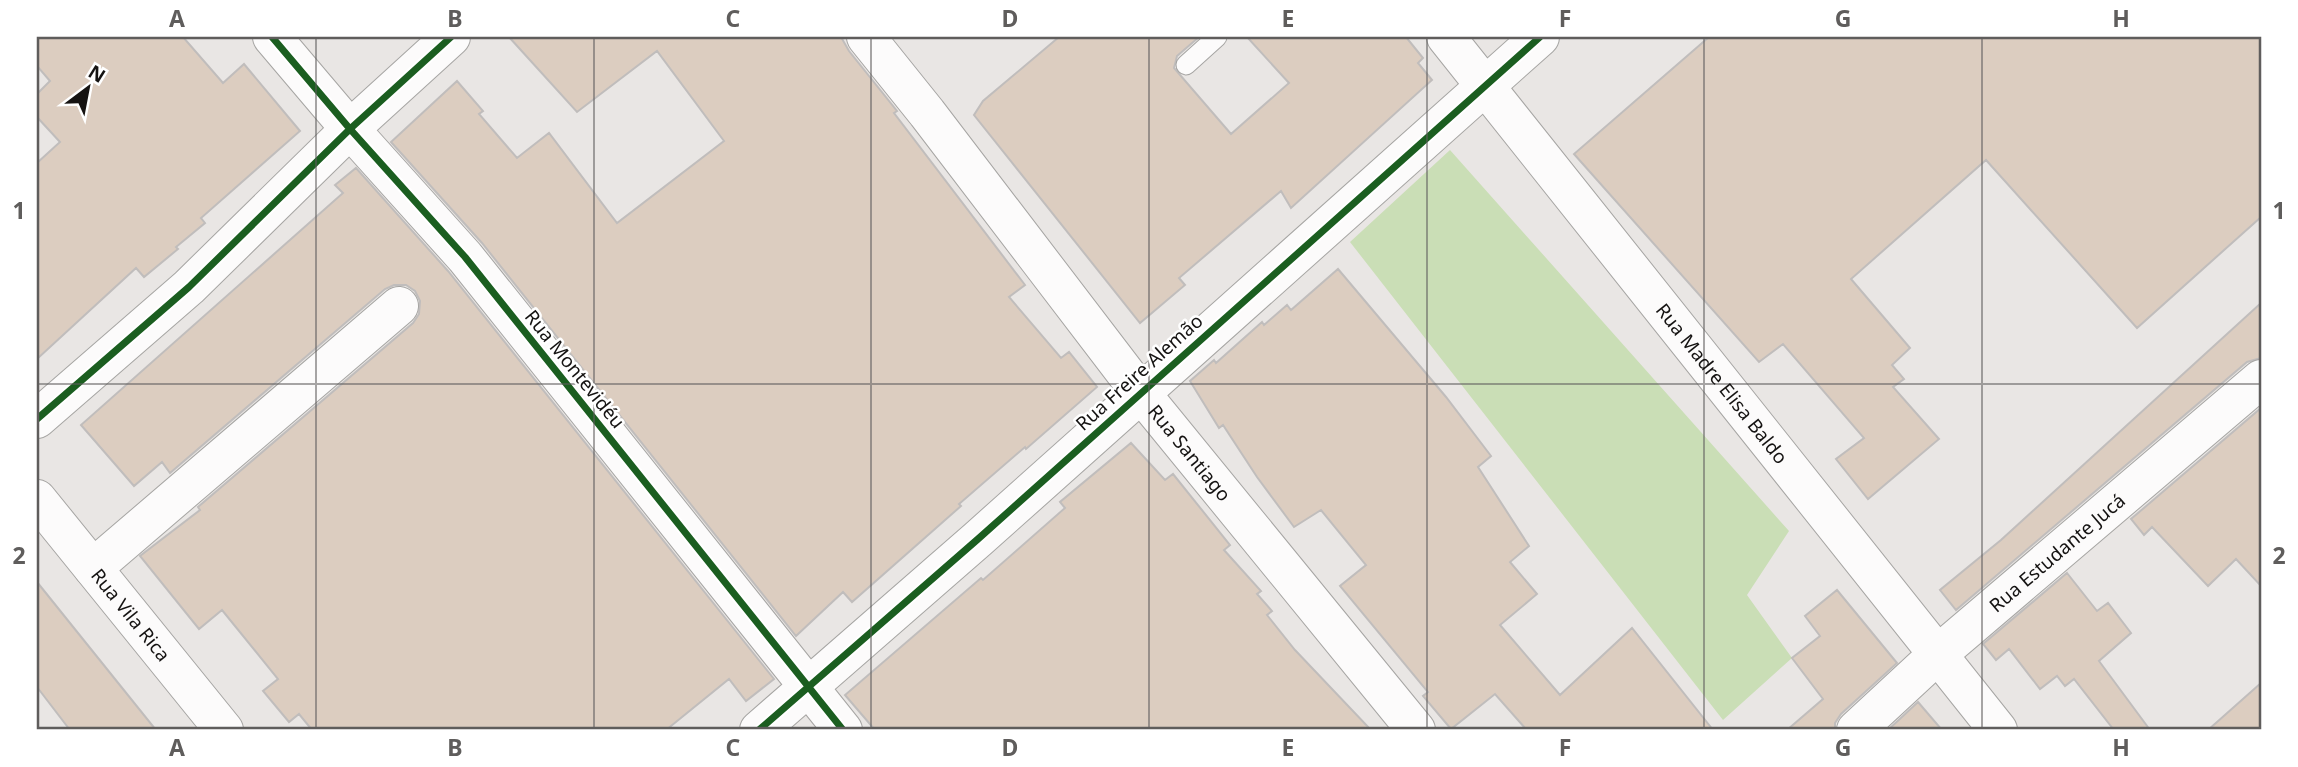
<svg xmlns="http://www.w3.org/2000/svg" width="2298" height="767" font-family="'Noto Sans',sans-serif">
<style>
.green{fill:#cadeb6}
.building{fill:#dccdc0;stroke:#c0bdbc;stroke-width:2}
.lines{fill:none;stroke-linecap:round;stroke-linejoin:round}
.lane-casing{stroke:#a6a5a3;stroke-width:21}
.street-casing{stroke:#a6a5a3;stroke-width:40}
.lane{stroke:#fcfbfb;stroke-width:19}
.street{stroke:#fcfbfb;stroke-width:38}
.cycleway-casing{stroke:#fff;stroke-width:11}
.cycleway{stroke:#1b5e20;stroke-width:7}
.grid{fill:none;stroke:#5f5d5c;stroke-width:2;stroke-opacity:0.55}
.labels{text-anchor:middle;dominant-baseline:central;stroke-width:5;stroke-linejoin:round;paint-order:stroke}
.street-label{font-size:19px;fill:#151312;stroke:#fff}
.neatline{fill:none;stroke:#5f5d5c;stroke-width:2.5}
.grid-label{font-size:23px;text-anchor:middle;font-weight:bold;fill:#5f5d5c}
</style>
<rect width="100%" height="100%" fill="#e9e6e4"/>
<!-- green -->
<path class="green" d="M 1450,150 L 1789,531 L 1747,595 L 1792,658 L 1723,720 L 1350,242 Z"/>
<!-- building -->
<path class="building" d="M 37,37 L 183,37 L 223,83 L 244,64 L 300,131 L 201,218 L 205,223 L 176,247 L 178,249 L 144,277 L 136,268 L 37,359 L 37,163 L 60,142 L 37,117 L 37,94 L 50,81 L 37,66 Z
M 509,37 L 841,37 L 849,51 L 897,111 L 894,113 L 1025,285 L 1009,297 L 1061,358 L 1069,352 L 1097,387 L 1026,449 L 1025,447 L 959,504 L 961,506 L 852,602 L 843,592 L 796,636 L 482,243 L 391,142 L 457,81 L 483,111 L 479,114 L 517,158 L 549,133 L 617,223 L 724,141 L 657,51 L 577,112 Z
M 1059,37 L 1199,37 L 1177,56 L 1174,68 L 1231,134 L 1289,83 L 1247,37 L 1406,37 L 1423,58 L 1418,63 L 1432,80 L 1291,208 L 1281,191 L 1179,278 L 1185,285 L 1140,323 L 974,115 L 983,101 Z
M 1709,37 L 2261,37 L 2261,217 L 2137,328 L 1986,160 L 1851,279 L 1910,348 L 1892,365 L 1904,379 L 1893,387 L 1939,439 L 1868,499 L 1836,459 L 1864,438 L 1783,344 L 1759,362 L 1574,154 Z
M 356,168 L 448,271 L 774,679 L 746,701 L 729,679 L 666,730 L 312,730 L 299,714 L 289,722 L 263,691 L 278,679 L 222,610 L 199,629 L 140,556 L 200,510 L 198,507 L 413,323 L 419,314 L 420,301 L 415,291 L 406,285 L 394,285 L 385,289 L 170,473 L 162,462 L 134,486 L 81,425 L 343,193 L 335,185 Z
M 1338,269 L 1446,397 L 1491,456 L 1478,467 L 1529,546 L 1510,562 L 1537,594 L 1500,625 L 1560,695 L 1632,628 L 1713,730 L 1522,730 L 1525,728 L 1495,694 L 1451,729 L 1423,696 L 1428,692 L 1340,586 L 1366,565 L 1321,510 L 1294,527 L 1257,477 L 1223,425 L 1219,428 L 1190,381 L 1214,360 L 1216,363 L 1262,322 L 1264,325 L 1287,305 L 1291,310 Z
M 2261,303 L 2261,358 L 2247,362 L 1956,610 L 1940,590 L 2001,540 Z
M 2261,408 L 2261,586 L 2236,559 L 2208,586 L 2152,527 L 2144,535 L 2131,519 Z
M 1131,443 L 1165,480 L 1173,474 L 1230,545 L 1224,550 L 1261,591 L 1257,594 L 1272,611 L 1267,615 L 1295,650 L 1371,730 L 875,730 L 845,695 L 981,578 L 983,580 L 1065,508 L 1060,502 Z
M 2067,573 L 2097,611 L 2108,603 L 2131,633 L 2099,661 L 2150,730 L 2114,730 L 2074,679 L 2065,686 L 2057,676 L 2040,689 L 2009,649 L 1996,660 L 1983,644 Z
M 37,582 L 127,694 L 156,730 L 70,730 L 37,687 Z
M 1837,590 L 1897,663 L 1841,714 L 1835,723 L 1835,730 L 1787,730 L 1823,699 L 1792,658 L 1820,636 L 1805,616 Z
M 2261,683 L 2261,730 L 2208,730 Z
M 1918,702 L 1942,730 L 1888,730 Z"/>
<g class="lines">
<!-- lane casing -->
<g class="lane-casing">
<path id="lane" d="M 1186,65 L 1217,37"/>
</g>
<!-- street casing -->
<g class="street-casing">
<g id="street">
<path d="M 272,37 L 350,129 L 465,257 L 843,730"/>
<path id="s1" d="M 866,37 L 927,113 L 1140,392 L 1416,730"/>
<path id="s2" d="M 1446,37 L 1998,730"/>
<path d="M 37,419 L 189,287 L 350,129 L 451,37"/>
<path id="s3" d="M 37,499 L 224,730"/>
<path d="M 93,568 L 399,306"/>
<path d="M 759,730 L 978,539 L 1540,37"/>
<path id="s4" d="M 1856,730 L 1937,655 L 2261,379"/>
</g>
</g>
<!-- lane -->
<use href="#lane" class="lane"/>
<!-- street -->
<use href="#street" class="street"/>
<!-- cycleway casing -->
<g class="cycleway-casing">
<path id="cycleway" d="M 272,37 L 350,129 L 465,257 L 843,730
M 37,419 L 189,287 L 350,129 L 451,37
M 759,730 L 978,539 L 1540,37"/>
</g>
<!-- cycleway -->
<use href="#cycleway" class="cycleway"/>
</g>
<!-- grid -->
<path class="grid" d="M 316,37 L 316,730M 594,37 L 594,730M 871,37 L 871,730M 1149,37 L 1149,730M 1427,37 L 1427,730M 1704,37 L 1704,730M 1982,37 L 1982,730M 37,384 L 2261,384"/>
<g class="labels">
<!-- street labels -->
<g class="street-label">
<text transform="translate(575 369) rotate(51)">Rua Montevidéu</text>
<text transform="translate(1139 372) rotate(-42)">Rua Freire Alemão</text>
<text stroke="none"><textPath href="#s2" startOffset="443">Rua Madre Elisa Baldo</textPath></text>
<text stroke="none"><textPath href="#s1" startOffset="527">Rua Santiago</textPath></text>
<text stroke="none"><textPath href="#s4" startOffset="268">Rua Estudante Jucá</textPath></text>
<text stroke="none"><textPath href="#s3" startOffset="149">Rua Vila Rica</textPath></text>
</g>
</g>
<!-- border -->
<rect width="2298" height="767" fill="none" stroke="#ffffff" stroke-width="77"/>
<!-- north arrow -->
<g transform="translate(88 88) rotate(32)" stroke="#ffffff" stroke-width="5" paint-order="stroke">
<path d="M0-5L12 26L0 18L-12 26Z" fill="#151312"/>
<text y="-10" font-size="19" font-weight="bold" text-anchor="middle" fill="#151312">N</text>
</g>
<rect x="38" y="38" width="2222" height="690" class="neatline"/>
<g class="grid-label">
<text x="177" y="27">A</text>
<text x="455" y="27">B</text>
<text x="733" y="27">C</text>
<text x="1010" y="27">D</text>
<text x="1288" y="27">E</text>
<text x="1565" y="27">F</text>
<text x="1843" y="27">G</text>
<text x="2121" y="27">H</text>
<text x="19" y="219">1</text>
<text x="2279" y="219">1</text>
<text x="19" y="564">2</text>
<text x="2279" y="564">2</text>
<text x="177" y="756">A</text>
<text x="455" y="756">B</text>
<text x="733" y="756">C</text>
<text x="1010" y="756">D</text>
<text x="1288" y="756">E</text>
<text x="1565" y="756">F</text>
<text x="1843" y="756">G</text>
<text x="2121" y="756">H</text>
</g>
</svg>
